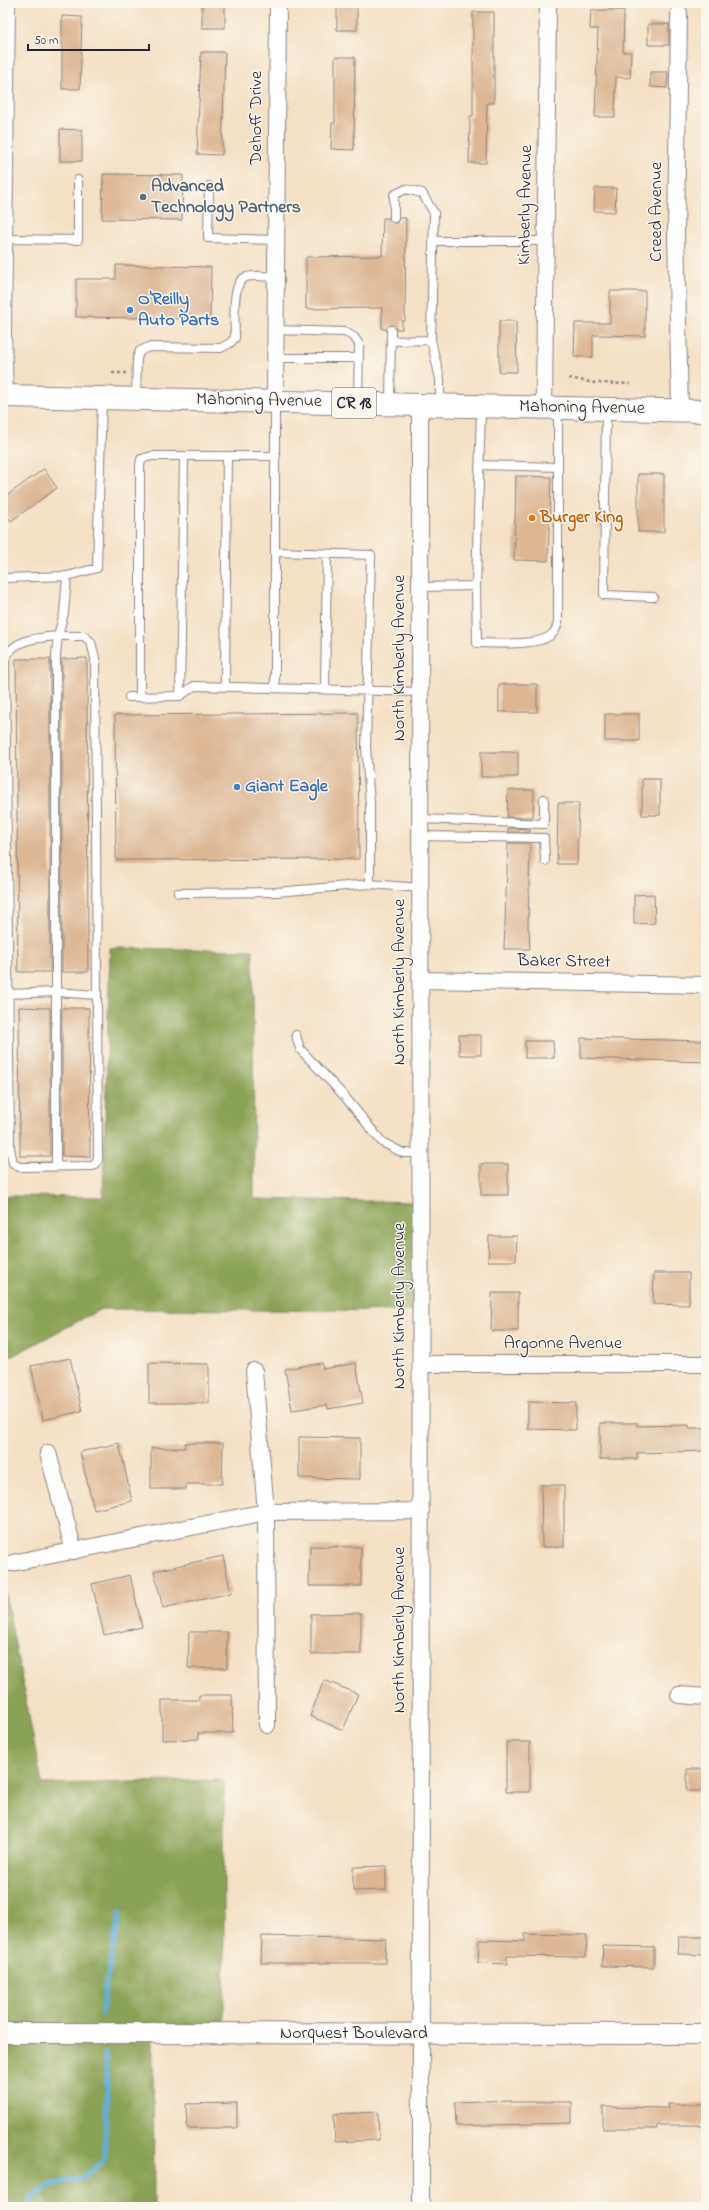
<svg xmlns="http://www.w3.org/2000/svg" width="709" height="2210" font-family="'Indie Flower',sans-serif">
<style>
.forest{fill:#8aa254;stroke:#566248}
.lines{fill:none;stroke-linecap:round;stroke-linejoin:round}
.stream{stroke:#60afda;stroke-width:5}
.building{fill:#ddb794}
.service-casing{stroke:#8b8180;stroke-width:10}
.minor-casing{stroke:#8b8180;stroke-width:18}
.tertiary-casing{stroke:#8b8180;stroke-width:22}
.primary-casing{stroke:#8b8180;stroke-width:24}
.path{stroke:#8b8180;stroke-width:2.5;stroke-dasharray:3 3;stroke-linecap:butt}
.service{stroke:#fff;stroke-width:8}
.minor{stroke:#fff;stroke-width:16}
.tertiary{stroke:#fff;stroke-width:20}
.primary{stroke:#fff;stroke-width:22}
.service-dot{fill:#5c6f8a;stroke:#fbf7ec;stroke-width:1.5}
.shop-dot{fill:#3f7fe0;stroke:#fbf7ec;stroke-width:1.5}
.food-dot{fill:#e8710a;stroke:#fbf7ec;stroke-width:1.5}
.labels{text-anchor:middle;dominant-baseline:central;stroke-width:3;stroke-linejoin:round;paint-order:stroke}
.shield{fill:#fbf7ec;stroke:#636270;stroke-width:1}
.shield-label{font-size:17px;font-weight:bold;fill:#22223b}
.street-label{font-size:18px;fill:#22223b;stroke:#fbf7ec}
.service-label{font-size:18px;font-weight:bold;fill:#4e5e75;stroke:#fbf7ec;text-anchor:start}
.shop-label{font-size:18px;font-weight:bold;fill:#366cbe;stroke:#fbf7ec;text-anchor:start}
.food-label{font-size:18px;font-weight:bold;fill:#c56008;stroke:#fbf7ec;text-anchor:start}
</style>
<rect width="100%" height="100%" fill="#fbf7ec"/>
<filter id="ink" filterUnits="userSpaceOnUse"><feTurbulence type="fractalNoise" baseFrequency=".025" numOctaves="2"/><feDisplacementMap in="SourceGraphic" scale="8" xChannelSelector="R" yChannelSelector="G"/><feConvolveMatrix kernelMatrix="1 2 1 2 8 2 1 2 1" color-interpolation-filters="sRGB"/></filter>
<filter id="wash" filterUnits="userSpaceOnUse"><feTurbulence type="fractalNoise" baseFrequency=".012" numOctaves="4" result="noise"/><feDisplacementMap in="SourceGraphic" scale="16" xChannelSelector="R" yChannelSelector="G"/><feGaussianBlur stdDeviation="0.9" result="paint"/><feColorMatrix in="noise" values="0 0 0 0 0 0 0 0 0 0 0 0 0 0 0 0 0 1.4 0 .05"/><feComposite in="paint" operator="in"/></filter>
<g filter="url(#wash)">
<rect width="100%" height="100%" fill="#f4e0c4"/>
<!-- forest -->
<path class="forest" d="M 110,948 L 253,950 L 254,1199 L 420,1202 L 421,1311 L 101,1309 L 3,1361 L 3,1196 L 103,1197 Z
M 3,1582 L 42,1784 L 224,1780 L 224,2034 L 153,2034 L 154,2207 L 3,2207 Z"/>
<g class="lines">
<!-- stream -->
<path class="stream" d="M 102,2014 L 105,1987 L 120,1913
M 29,2207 L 30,2198 L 51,2185 L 84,2177 L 104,2160 L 107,2089 L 105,2054"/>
</g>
<g id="blocks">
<!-- building -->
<path class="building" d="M 202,3 L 225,3 L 225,28 L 202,28 Z
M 337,5 L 357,5 L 357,30 L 337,30 Z
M 591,10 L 624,10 L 623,52 L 631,52 L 630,78 L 616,77 L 615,117 L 595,117 L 598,29 L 590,29 Z
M 473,12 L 494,12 L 494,103 L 487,103 L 486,163 L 469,163 L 470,116 L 473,116 Z
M 62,16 L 82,17 L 80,89 L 62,89 Z
M 648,24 L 669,24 L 669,45 L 648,45 Z
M 201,52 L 225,52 L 222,155 L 197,154 Z
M 335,57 L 355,57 L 354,150 L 331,149 L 332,123 L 335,123 Z
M 650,72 L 668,72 L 667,88 L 650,87 Z
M 60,129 L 82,130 L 82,161 L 60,161 Z
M 103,174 L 183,175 L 182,220 L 102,219 Z
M 595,188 L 616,188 L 615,212 L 594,211 Z
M 383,218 L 389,218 L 394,223 L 397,223 L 399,218 L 406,218 L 405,321 L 402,321 L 402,329 L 396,329 L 391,325 L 386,329 L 382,329 L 382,308 L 306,309 L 306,257 L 382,256 Z
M 116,265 L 211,267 L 210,319 L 76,317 L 76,279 L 116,279 Z
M 610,291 L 645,291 L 645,336 L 593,335 L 593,357 L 574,357 L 575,323 L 610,323 Z
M 499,321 L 516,321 L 517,372 L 499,372 Z
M 44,469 L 57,488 L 11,521 L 3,510 L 3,498 Z
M 638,474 L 664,474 L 664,532 L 638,532 Z
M 516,476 L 551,477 L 548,561 L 514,560 Z
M 87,658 L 88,972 L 62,972 L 62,659 Z
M 16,659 L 50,659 L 50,972 L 18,972 Z
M 499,684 L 537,684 L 537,712 L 499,712 Z
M 358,713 L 359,859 L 116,860 L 115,715 Z
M 605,714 L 639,714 L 639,741 L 605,741 Z
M 481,752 L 518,752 L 518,777 L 481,777 Z
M 642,779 L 660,779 L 660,815 L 642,815 Z
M 508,790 L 534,790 L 533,817 L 507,817 Z
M 558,803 L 579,803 L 577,864 L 557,864 Z
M 508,828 L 530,829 L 530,832 L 508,832 Z
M 508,843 L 530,843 L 528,929 L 529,929 L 530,949 L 504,949 Z
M 654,894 L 655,923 L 634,924 L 634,895 Z
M 19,1007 L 50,1008 L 50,1156 L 20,1156 Z
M 62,1008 L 89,1008 L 90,1157 L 62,1156 Z
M 459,1035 L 481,1035 L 481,1055 L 459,1055 Z
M 581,1038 L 706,1041 L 706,1062 L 581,1058 Z
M 525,1041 L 553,1041 L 554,1058 L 525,1058 Z
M 481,1164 L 508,1164 L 508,1195 L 481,1195 Z
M 489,1236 L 517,1236 L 516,1261 L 488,1261 Z
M 654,1273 L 689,1273 L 689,1305 L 653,1304 Z
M 492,1293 L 518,1293 L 518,1331 L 491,1331 Z
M 70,1358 L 82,1411 L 43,1420 L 31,1366 Z
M 149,1363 L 209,1364 L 209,1403 L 149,1403 Z
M 322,1363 L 323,1369 L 356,1363 L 363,1403 L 328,1409 L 327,1405 L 292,1410 L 285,1369 Z
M 528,1402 L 576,1403 L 576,1430 L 528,1429 Z
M 600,1423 L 637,1423 L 637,1426 L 689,1425 L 689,1428 L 706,1428 L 706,1451 L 637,1453 L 637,1459 L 600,1459 Z
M 299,1437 L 360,1438 L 360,1479 L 299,1478 Z
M 119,1443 L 132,1501 L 94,1510 L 80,1452 Z
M 185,1443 L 223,1443 L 222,1484 L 186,1484 L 186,1489 L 151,1489 L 151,1448 L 185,1448 Z
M 541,1485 L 564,1485 L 564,1547 L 542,1547 Z
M 310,1546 L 361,1547 L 361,1586 L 309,1586 Z
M 223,1556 L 231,1593 L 163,1608 L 154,1571 Z
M 130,1575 L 142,1627 L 104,1635 L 92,1584 Z
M 361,1613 L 361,1654 L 311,1654 L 311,1614 Z
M 189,1632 L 227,1632 L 227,1668 L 188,1668 Z
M 324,1680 L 358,1694 L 343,1730 L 310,1716 Z
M 199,1695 L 232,1695 L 233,1733 L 198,1733 L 199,1739 L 162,1740 L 162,1700 L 199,1700 Z
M 506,1742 L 530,1742 L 530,1792 L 506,1792 Z
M 687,1769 L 706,1769 L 706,1791 L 687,1791 Z
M 386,1866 L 386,1890 L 353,1891 L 353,1867 Z
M 525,1934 L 587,1935 L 586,1957 L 507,1956 L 507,1964 L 478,1963 L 479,1940 L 525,1941 Z
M 262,1936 L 386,1939 L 385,1963 L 261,1963 Z
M 679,1937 L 706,1937 L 706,1955 L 678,1954 Z
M 603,1946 L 654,1947 L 654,1967 L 602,1966 Z
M 512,2100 L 512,2102 L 572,2102 L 572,2123 L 456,2126 L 455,2102 Z
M 237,2103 L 237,2128 L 187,2128 L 186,2104 Z
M 668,2104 L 706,2104 L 706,2125 L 657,2125 L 657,2129 L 603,2129 L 603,2107 L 669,2108 Z
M 378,2112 L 379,2140 L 335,2142 L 334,2114 Z"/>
</g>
</g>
<g filter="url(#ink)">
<use href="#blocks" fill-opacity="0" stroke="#8b8180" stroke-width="1"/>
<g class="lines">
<!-- service casing -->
<g class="service-casing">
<path id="service" d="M 209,186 L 208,238 L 276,240
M 394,218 L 394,195 L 406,189 L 422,193 L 434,213 L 431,340 L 440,379 L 440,405
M 4,239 L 78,240 L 78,180
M 434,241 L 545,241
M 275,330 L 345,332 L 354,337 L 359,344 L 358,403
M 391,341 L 431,340
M 275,358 L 358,358
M 136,397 L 137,358 L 140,351 L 149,347 L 221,348 L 230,343 L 235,338 C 235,324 231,285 244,278 C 251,274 267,277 275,277
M 390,403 L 391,330
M 481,408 L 476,586 L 477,643 C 494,643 542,647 553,633 C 556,631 557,625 558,622 L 558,408
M 606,409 L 604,595 L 653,597
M 479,465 L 558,467
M 276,552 L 371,555 L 366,747 L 370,804 L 370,884
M 3,578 L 67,576 L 97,568 L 102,398
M 420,587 L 476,586
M 225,686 L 227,456
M 275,687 L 275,402
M 325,689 L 327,554
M 180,696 L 184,456
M 129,697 L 180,696 L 194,686 L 420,692
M 140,697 L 140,467 L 141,459 L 152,456 L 276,456
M 420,819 L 544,824 L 544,799
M 420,836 L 544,838 L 545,861
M 178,893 L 276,892 L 370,884 L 420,888
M 8,994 L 56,992 L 97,995
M 296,1035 L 300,1049 L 345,1097 L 382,1142 L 403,1153 L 420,1153
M 56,1166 L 56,655 L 58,636 C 39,638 14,638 5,659 L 10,1148 L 13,1163 L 19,1167 L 93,1166 L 98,1160 L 95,658 L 91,642 L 84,636 L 58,636 L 64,613 L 67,576"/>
</g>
<!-- minor casing -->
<g class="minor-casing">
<path id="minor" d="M 679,13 L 676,233 L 680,410
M 5,396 L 3,333 L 7,3
M 275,401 L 278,3
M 420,405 L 421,2207
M 544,407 L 548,3
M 421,980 L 706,985
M 421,1364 L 706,1364
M 254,1371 L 266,1512 L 267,1725
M 48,1453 L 74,1551
M 12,1563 L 266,1512 L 421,1511
M 679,1695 L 706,1697"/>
</g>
<!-- tertiary casing -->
<g class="tertiary-casing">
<path id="tertiary" d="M 3,2033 L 706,2034"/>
</g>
<!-- primary casing -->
<g class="primary-casing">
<path id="primary" d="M 3,396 L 706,411"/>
</g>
<!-- path -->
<path class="path" d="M 112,373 L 126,373
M 569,378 L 595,383 L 630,384"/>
<!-- service -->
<use href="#service" class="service"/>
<!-- minor -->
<use href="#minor" class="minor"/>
<!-- tertiary -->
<use href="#tertiary" class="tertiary"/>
<!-- primary -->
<use href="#primary" class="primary"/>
</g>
</g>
<!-- markers -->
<circle class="service-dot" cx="143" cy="197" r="4"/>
<g class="shop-dot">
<circle cx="130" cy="310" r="4"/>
<circle cx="237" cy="787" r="4"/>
</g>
<circle class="food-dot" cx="532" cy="518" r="4"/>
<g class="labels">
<!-- shield labels -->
<rect class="shield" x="332" y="388" width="44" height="30" rx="3"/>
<g class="shield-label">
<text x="354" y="403">CR 18</text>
</g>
<!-- street labels -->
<g class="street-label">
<text transform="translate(257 118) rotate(-90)">Dehoff Drive</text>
<text transform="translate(526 205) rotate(-89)">Kimberly Avenue</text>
<text transform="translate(657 212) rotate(-90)">Creed Avenue</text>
<text transform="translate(259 401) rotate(1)">Mahoning Avenue</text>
<text transform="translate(582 408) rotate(1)">Mahoning Avenue</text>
<text transform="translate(400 658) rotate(-90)">North Kimberly Avenue</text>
<text transform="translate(564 962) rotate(1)">Baker Street</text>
<text transform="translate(400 982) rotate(-90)">North Kimberly Avenue</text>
<text transform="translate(400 1306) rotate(-90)">North Kimberly Avenue</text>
<text x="563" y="1344">Argonne Avenue</text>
<text transform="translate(400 1630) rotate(-90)">North Kimberly Avenue</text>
<text x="354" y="2034">Norquest Boulevard</text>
</g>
<!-- service labels -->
<g class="service-label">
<text x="151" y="187">Advanced<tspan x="151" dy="21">Technology Partners</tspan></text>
</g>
<!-- shop labels -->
<g class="shop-label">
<text x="138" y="300">O'Reilly<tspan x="138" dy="21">Auto Parts</tspan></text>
<text x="245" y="787">Giant Eagle</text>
</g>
<!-- food labels -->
<g class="food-label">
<text x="540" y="518">Burger King</text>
</g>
</g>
<!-- margin -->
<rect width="709" height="2210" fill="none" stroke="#fbf7ec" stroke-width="16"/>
<!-- scale -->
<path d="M28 44v6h121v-6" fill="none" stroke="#22223b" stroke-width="2"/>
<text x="34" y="44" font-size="12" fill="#22223b" stroke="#fbf7ec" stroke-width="3" paint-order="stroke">50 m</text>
</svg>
